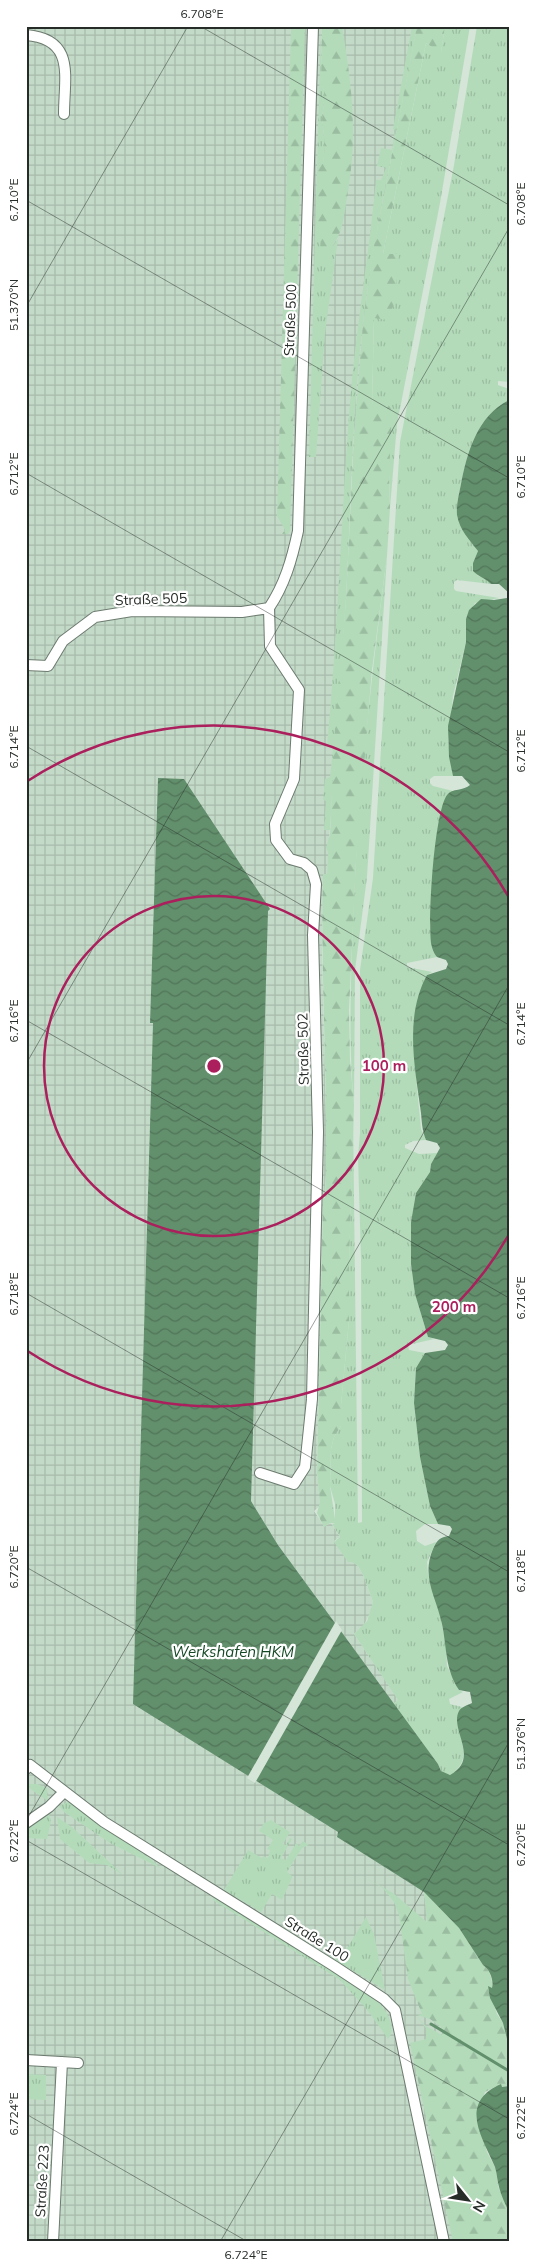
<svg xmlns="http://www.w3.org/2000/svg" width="535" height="2268" font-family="Mulish,sans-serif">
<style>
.industrial{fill:url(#industrial-grid)}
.grass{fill:url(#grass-tufts)}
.forest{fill:url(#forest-firs)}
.water{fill:url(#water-waves)}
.pier{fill:#d5e5d8}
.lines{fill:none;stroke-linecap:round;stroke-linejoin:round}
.stream{stroke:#628f6c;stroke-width:3}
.minor-casing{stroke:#6c7b6f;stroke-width:12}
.minor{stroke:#fff;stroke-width:10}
.ticks{fill:none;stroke:#262c27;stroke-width:1;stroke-opacity:0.45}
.ring{fill:none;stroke:#ac1f5d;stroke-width:2.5}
.labels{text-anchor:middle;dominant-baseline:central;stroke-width:4.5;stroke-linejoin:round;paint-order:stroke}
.street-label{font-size:14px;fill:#262c27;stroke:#fff}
.water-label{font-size:15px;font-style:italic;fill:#154926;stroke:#fff}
.centre{fill:#ac1f5d;stroke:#fff;stroke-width:2.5}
.ring-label{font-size:15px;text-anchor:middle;font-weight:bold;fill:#ac1f5d;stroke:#fff;stroke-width:4.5;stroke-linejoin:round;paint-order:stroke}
.neatline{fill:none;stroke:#262c27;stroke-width:2}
.ticks-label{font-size:12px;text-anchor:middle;fill:#262c27}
</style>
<defs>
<pattern id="industrial-grid" width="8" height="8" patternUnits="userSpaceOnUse" patternTransform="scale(1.25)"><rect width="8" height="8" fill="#c4dac8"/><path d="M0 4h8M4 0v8" fill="none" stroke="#a8bbac"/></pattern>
<pattern id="grass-tufts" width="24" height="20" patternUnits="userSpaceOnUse" patternTransform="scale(1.25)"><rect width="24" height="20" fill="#b3dbba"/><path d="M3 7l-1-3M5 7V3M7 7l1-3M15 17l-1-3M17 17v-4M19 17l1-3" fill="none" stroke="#9abca0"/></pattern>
<pattern id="forest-firs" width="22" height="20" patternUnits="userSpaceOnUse" patternTransform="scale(1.25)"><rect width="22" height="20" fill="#b3dbba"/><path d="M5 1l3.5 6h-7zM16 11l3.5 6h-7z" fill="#9abca0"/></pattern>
<pattern id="water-waves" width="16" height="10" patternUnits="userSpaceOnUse" patternTransform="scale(1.25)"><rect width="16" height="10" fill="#628f6c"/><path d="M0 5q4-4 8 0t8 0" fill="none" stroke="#517559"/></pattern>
</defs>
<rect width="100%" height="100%" fill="#d5e5d8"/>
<!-- industrial -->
<path class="industrial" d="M 26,26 L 417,26 L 390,164 L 354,434 L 327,875 L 323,875 L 322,952 L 327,1162 L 322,1224 L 317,1473 L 321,1505 L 314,1511 L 324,1526 L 331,1523 L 340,1537 L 334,1541 L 358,1566 L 364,1577 L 373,1602 L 371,1611 L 364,1625 L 354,1634 L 399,1700 L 393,1704 L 278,1545 L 251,1501 L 158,778 L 150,1022 L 153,1023 L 133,1703 L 338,1832 L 337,1837 L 424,1892 L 471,2242 L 26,2242 Z"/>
<!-- grass -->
<path class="grass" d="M 321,26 L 321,83 L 325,93 L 322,119 L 325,146 L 323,163 L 317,167 Z
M 412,26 L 417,26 C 399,125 375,223 363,323 C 352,414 351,507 346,599 C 341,676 334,753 330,830 L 324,830 L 326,801 L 323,800 L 325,779 L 330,777 L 333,748 L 327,745 C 338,631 341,516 350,402 C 356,327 369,254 376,180 L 381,180 L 386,168 L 377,166 L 381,148 L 392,150 L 395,130 L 393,129 Z
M 445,26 L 470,26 L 440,203 L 397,424 L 390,508 L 389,474 L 372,406 L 374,318 L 398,254 L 383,254 L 426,43 L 441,52 Z
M 477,26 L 509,26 L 509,382 L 498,381 L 498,385 L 509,389 L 509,400 C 477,416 467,453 461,484 C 459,494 456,505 457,515 C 460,530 470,539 478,551 L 473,563 L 478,576 L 485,578 L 491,584 L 457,580 L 454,582 L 454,589 L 456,591 L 499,598 L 475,603 L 466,619 L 466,642 L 453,696 L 448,741 L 453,776 L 434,776 L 430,779 L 430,783 L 433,786 L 453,791 L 448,794 L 435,849 L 431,942 L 433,951 L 437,957 L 407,963 L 407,967 L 432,972 L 427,975 L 416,1078 L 421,1129 L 426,1140 L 413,1141 L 405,1145 L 405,1148 L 419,1154 L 437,1153 L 431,1164 L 430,1172 L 416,1193 L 411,1222 L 411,1264 L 415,1294 L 428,1337 L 434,1339 L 408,1345 L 409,1350 L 425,1353 L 416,1368 L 414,1403 L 420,1457 L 430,1506 L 438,1524 L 425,1524 L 416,1531 L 417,1541 L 425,1546 L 436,1542 L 427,1562 L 428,1575 L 440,1615 L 446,1643 L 447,1666 L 459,1690 L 463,1692 L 449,1699 L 450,1704 L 462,1707 C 447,1725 474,1746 459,1767 C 455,1772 453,1775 446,1775 L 441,1771 L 438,1764 L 393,1704 L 398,1700 L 354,1634 L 367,1621 L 373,1602 L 364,1577 L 358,1566 L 352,1562 L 348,1562 L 334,1542 L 340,1537 L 332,1524 L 335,1523 L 335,1504 L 330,1486 L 331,1449 L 334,1437 L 341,1426 L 341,1405 L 349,1320 L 349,1265 L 353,1116 L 358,1523 L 362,1522 L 361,1259 L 358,1157 L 360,1133 L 360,970 L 373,878 L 400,442 L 454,165 Z
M 315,235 L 333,246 L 338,239 L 325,333 L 316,457 L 309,457 Z
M 387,556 L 367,877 L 355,970 L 354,1105 C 348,1042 351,980 353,917 C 358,796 371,676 387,556 Z
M 26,1784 L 37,1784 L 47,1788 L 48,1801 L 26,1786 Z
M 68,1802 L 73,1802 L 76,1807 L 152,1860 L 160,1868 L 110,1843 L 64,1812 L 59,1806 Z
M 49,1814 L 51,1821 L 47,1839 L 26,1838 L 26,1829 Z
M 57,1817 L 72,1827 L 123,1875 L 107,1865 L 89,1863 L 60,1839 Z
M 271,1820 L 290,1832 L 283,1844 L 286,1845 L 290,1838 L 292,1839 L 281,1858 L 286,1860 L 296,1843 L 299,1846 L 303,1841 L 309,1845 L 302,1848 L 287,1872 L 292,1876 L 292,1878 L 282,1900 L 272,1894 L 261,1912 L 224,1890 L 248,1850 L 262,1858 L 263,1856 L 268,1858 L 270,1850 L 267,1849 L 273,1840 L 259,1831 L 264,1823 Z
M 214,1897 L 369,1992 C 380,2002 400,2025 388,2039 L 368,2011 L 340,1980 L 213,1900 Z
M 366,1917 L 374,1934 L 385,1990 L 330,1957 L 333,1953 L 341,1958 Z
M 26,2074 L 46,2075 L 46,2100 L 26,2099 Z"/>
<!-- forest -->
<path class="forest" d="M 291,26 L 305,26 L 290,531 L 288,534 L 282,534 L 285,530 L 277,516 Z
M 322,26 L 342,26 C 353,91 358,139 346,204 C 343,222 341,241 326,252 L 320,250 L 321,240 L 315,235 L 317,167 L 323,163 L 325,146 L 322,119 L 325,93 L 321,83 Z
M 417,26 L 445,26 L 441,53 L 426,43 L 383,254 L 399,254 L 395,301 L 388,320 L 374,318 L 372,405 L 385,400 L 392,410 L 389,474 L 390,508 L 387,556 L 372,670 L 356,862 L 349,1010 L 350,1060 L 354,1105 L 349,1265 L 349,1320 L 341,1405 L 341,1426 L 334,1437 L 331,1449 L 330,1486 L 335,1519 L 335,1523 L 330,1523 L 324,1527 L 317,1513 L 320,1502 L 317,1473 L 323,1198 L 325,1198 C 329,1090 320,982 323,874 L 327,874 L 328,852 L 326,848 L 330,834 L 334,741 L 346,599 L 354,434 L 363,323 L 373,251 Z
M 357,1873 L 393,1893 L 427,1922 L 424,1892 L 459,1928 L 483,1965 C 490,1970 493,1980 492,1989 L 488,1986 L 497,2014 L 503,2023 L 509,2047 L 509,2086 L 501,2087 L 501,2084 L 485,2092 L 477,2110 L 487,2152 L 496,2169 L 498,2186 L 509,2212 L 509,2242 L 453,2242 L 410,2043 L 426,2039 L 426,2028 L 416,2016 L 426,2026 L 442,2035 L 441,2027 L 430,2019 L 417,2015 L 422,2014 L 408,1979 L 399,1915 L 394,1902 L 383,1888 Z"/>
<!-- water -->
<path class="water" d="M 509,400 L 509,2047 L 503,2023 L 490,1998 L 488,1986 L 492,1988 C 494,1980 490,1970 483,1965 L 459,1928 L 424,1892 L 337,1837 L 338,1832 L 133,1704 L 153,1023 L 150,1023 L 158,778 L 184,779 L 270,909 L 268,911 L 251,1501 L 278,1545 L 438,1764 L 441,1771 L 450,1775 C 481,1758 449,1730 459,1711 C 461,1707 468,1705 472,1703 L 470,1692 L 459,1690 C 445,1669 447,1648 442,1624 C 436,1596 421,1577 433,1549 C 437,1540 440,1537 449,1536 L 452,1529 L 450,1526 L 438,1524 L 430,1506 L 420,1457 L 414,1403 L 416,1368 L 425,1353 L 445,1350 L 448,1345 L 445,1341 L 428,1337 L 415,1294 L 411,1264 L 411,1222 L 416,1193 L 430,1172 L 431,1164 L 440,1148 L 437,1143 L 426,1140 C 422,1130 422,1123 421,1113 C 415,1068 404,1017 427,975 L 446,969 L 448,964 L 446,960 L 437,957 C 433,952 432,948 431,943 C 428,919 434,813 447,795 C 452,788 464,791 470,785 L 462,776 L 453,776 L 449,757 L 448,726 L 466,642 L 466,619 L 469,610 L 481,599 L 494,600 L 507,598 L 509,593 L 499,584 L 491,584 C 485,578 479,577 473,571 L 473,563 L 478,551 C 469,539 460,531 457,515 C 456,505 459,494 461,484 C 467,453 477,416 509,400 Z
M 501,2084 L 502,2087 L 509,2086 L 509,2212 C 505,2204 501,2195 499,2187 C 497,2180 497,2173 495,2167 C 482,2137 458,2103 501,2084 Z"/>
<!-- pier -->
<path class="pier" d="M 336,1621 L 342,1630 L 255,1783 L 247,1778 Z"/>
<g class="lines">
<!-- stream -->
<path class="stream" d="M 431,2024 L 509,2071"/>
<!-- minor casing -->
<g class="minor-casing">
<path id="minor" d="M 26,35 C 76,39 64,77 64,114
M 269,608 C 285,584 292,559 298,531 L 313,26
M 26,665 L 48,666 L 63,641 L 95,617 L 132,611 L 242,612 L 269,608
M 260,1473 L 294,1484 L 305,1467 L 312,1399 L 318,1132 L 313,935 L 316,884 L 312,870 L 304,863 L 290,859 L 276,840 L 275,824 L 294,779 L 299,690 L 270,646 L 269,608
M 26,1769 L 30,1765 L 104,1822 L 334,1966 L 384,1999 L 395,2010 L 444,2242
M 26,1823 L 49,1807 L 64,1792
M 26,2060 L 78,2063
M 53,2242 L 62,2062"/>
</g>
<!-- minor -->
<use href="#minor" class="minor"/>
</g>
<!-- ticks -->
<path class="ticks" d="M 200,26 L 509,205M 26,200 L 509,478M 26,307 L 188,26M 26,473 L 509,752M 26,746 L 509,1025M 26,1020 L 509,1298M 26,1064 L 509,228M 26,1293 L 509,1572M 26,1567 L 509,1845M 26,1821 L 509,985M 26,1840 L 509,2119M 26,2114 L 248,2242M 220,2242 L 509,1742"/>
<!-- distance rings -->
<g class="ring">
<circle cx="214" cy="1066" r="170"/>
<path d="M508 1236A340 340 0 0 1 26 1350M26 782A340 340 0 0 1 508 896"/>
</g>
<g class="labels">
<!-- street labels -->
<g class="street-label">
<text transform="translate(290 320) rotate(-88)">Straße 500</text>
<text transform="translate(151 599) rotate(-2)">Straße 505</text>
<text transform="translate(303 1049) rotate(-91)">Straße 502</text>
<text transform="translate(317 1939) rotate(32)">Straße 100</text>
<text transform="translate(42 2181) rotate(-87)">Straße 223</text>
</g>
<!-- water labels -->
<g class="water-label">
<text x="233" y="1651">Werkshafen HKM</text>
</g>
</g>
<circle cx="214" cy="1066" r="8" class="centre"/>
<g class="ring-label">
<text x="384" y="1071">100 m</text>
<text x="454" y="1312">200 m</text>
</g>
<!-- border -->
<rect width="535" height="2268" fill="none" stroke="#ffffff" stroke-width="55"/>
<!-- north arrow -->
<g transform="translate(468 2200) rotate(120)" stroke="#ffffff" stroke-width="4" paint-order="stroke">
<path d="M0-4L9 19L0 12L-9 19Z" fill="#262c27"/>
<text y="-8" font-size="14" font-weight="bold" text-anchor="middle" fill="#262c27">N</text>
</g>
<rect x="28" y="28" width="480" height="2212" class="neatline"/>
<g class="ticks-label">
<text x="202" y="18">6.708°E</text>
<text transform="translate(14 200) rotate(-90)" y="4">6.710°E</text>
<text transform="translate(521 204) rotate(-90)" y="4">6.708°E</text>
<text transform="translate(14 305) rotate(-90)" y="4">51.370°N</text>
<text transform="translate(14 474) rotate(-90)" y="4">6.712°E</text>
<text transform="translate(521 477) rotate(-90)" y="4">6.710°E</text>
<text transform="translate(14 747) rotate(-90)" y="4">6.714°E</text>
<text transform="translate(521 751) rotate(-90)" y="4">6.712°E</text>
<text transform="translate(14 1021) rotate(-90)" y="4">6.716°E</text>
<text transform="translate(521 1024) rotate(-90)" y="4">6.714°E</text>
<text transform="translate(14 1294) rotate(-90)" y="4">6.718°E</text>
<text transform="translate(521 1298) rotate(-90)" y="4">6.716°E</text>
<text transform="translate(14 1567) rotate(-90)" y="4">6.720°E</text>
<text transform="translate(521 1571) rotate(-90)" y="4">6.718°E</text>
<text transform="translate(521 1744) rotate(-90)" y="4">51.376°N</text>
<text transform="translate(14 1841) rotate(-90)" y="4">6.722°E</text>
<text transform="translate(521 1845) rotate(-90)" y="4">6.720°E</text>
<text transform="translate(14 2114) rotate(-90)" y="4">6.724°E</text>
<text transform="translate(521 2118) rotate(-90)" y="4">6.722°E</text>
<text x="246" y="2259">6.724°E</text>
</g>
</svg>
